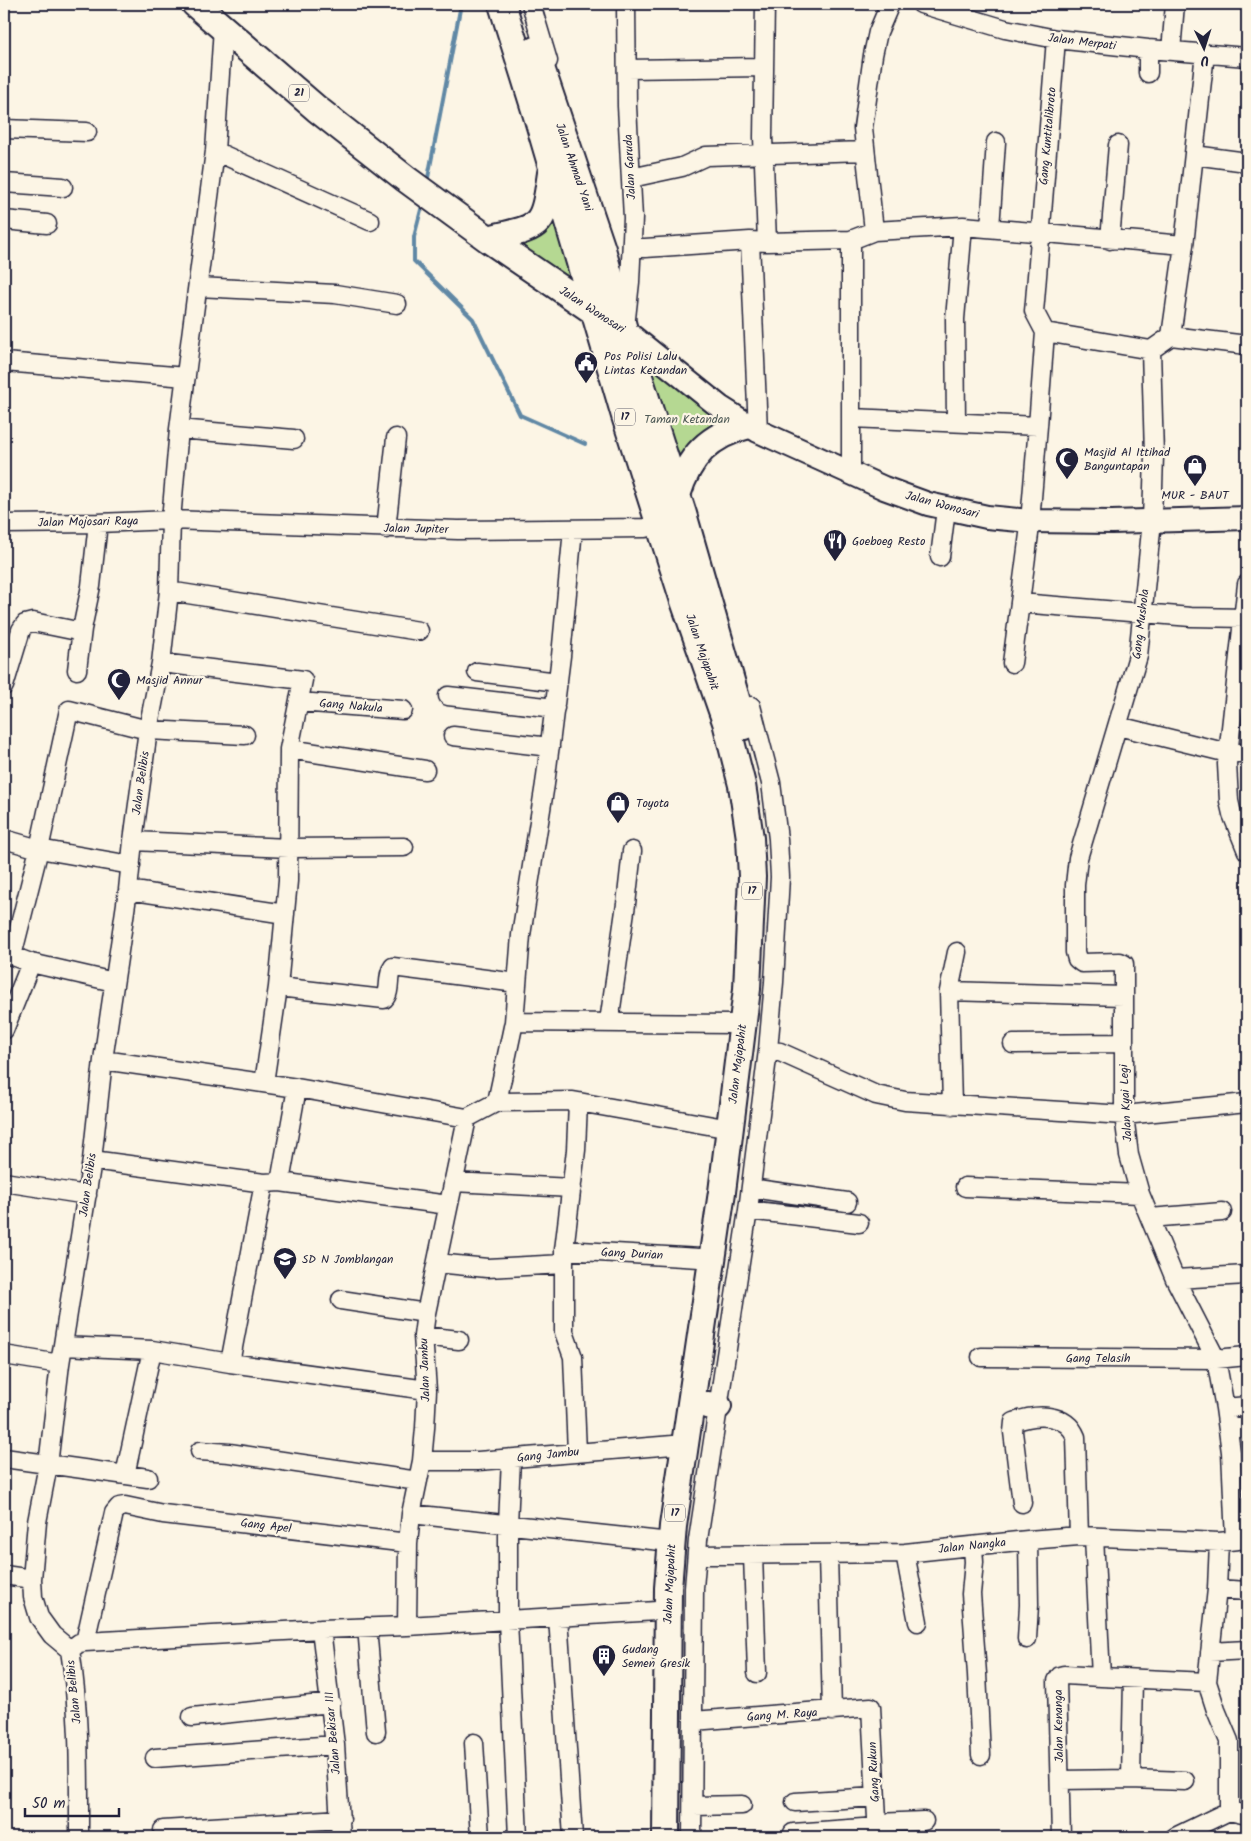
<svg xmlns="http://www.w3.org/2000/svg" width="1251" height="1841" font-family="Kalam,sans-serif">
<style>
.green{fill:#b5d892;stroke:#6c7d66}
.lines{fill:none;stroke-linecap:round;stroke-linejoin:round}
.stream{stroke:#6188a5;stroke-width:4}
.minor-casing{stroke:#22223b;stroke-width:21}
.major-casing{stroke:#22223b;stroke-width:26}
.highway-casing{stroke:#22223b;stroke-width:30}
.minor{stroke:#fcf5e5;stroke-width:18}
.major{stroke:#fcf5e5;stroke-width:22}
.highway{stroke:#fcf5e5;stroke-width:26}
.labels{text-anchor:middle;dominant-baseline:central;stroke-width:4.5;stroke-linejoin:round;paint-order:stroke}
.shield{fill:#fcf5e5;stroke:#63616e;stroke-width:1}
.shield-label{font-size:11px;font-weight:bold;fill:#22223b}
.street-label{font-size:12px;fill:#22223b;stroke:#fcf5e5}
.poi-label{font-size:12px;fill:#22223b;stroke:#fcf5e5;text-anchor:start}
.park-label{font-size:12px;fill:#4e5955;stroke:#fcf5e5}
</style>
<rect width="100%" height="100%" fill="#fcf5e5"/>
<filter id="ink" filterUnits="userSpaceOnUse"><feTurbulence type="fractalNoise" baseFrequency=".02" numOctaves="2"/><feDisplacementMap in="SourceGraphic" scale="10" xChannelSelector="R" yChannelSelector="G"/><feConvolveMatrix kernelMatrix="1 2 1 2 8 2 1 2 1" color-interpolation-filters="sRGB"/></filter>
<g filter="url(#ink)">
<!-- green -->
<path class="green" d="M 554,195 L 576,286 L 504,241 Z
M 634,342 L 737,419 L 677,476 Z"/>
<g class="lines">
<!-- stream -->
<path class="stream" d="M 427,183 L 461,4
M 423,202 L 414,237 L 414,261 L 473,319 L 520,415 L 585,444"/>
<!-- minor casing -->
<g class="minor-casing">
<path id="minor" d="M 531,4 L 548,61
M 765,4 L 763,137 L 767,242
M 921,4 L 1005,29 L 1056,39 L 1148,49 L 1247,57
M 1148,49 L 1148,73
M 1171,51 L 1175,4
M 627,69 L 763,67
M 4,129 L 87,132
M 215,151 L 370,221
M 1194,155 L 1247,162
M 631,178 L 682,167 L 706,156 L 865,151
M 4,183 L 63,187
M 4,220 L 47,224
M 990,228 L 996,142
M 874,231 L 963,226 L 1184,245
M 1110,240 L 1118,145
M 750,241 L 758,431
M 632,247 L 645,248 L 750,241 L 767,242 L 851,240
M 198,287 L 335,294 L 397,304
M 626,318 L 630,282 L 633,218 L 627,106 L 626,4
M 1045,332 L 1151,350 L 1171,336 L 1184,245 L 1205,53
M 1045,332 L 1034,311 L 1035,301 L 1056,39
M 1171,336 L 1247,345
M 1151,350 L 1154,455 L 1152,521 L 1138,656 L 1078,858 L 1075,885 L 1075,952 L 1077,959 L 1082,963 L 1120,962 L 1124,964 L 1124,1115 L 1129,1155 L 1140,1194 L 1175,1279 L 1216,1359 L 1225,1408 L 1231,1452 L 1235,1540
M 4,362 L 186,377
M 851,418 L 1038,426 L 1045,332
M 956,422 L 955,319 L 963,226
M 179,429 L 294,439
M 851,473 L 851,240 L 874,231 L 863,128 L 873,55 L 878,32 L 890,4
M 4,524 L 98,523 L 171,520 L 458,530 L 645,528 L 660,523
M 386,529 L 396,438
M 940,557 L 946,509
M 1247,584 L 1227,764 L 1229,801 L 1232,814 L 1247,851
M 169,591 L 419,631
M 1020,603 L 1191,617 L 1247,618
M 161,663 L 303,680 L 289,749 L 425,770
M 1012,663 L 1029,534 L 1038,426
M 77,670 L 82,629
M 477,672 L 558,682
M 4,686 L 21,630 L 25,624 L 33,622 L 77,631 L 82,629 L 91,586 L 98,523
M 448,696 L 555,708
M 299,702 L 403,710
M 1118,726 L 1228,753 L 1247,753
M 453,736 L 550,747
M 4,839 L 39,849 L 131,865
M 133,841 L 289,848 L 404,847
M 128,890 L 285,914
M 4,953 L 31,963 L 114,982
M 12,956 L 39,849 L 69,710 L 148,730 L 245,735
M 278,987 L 384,999 C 392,991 386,976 393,967 L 517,983
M 949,991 L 1123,996
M 514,1022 L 732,1024
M 609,1022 L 626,904 L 632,851
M 4,1030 L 31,963
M 1013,1044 L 1123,1043
M 768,1050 L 780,1052 L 876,1095 L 905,1101 L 1124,1115 L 1247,1103
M 103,1060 L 297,1088 L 467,1118 L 497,1102 L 573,1101 L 719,1127
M 264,1083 L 278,987 L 288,881 L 289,749
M 497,1102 L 514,1022 L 521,935 L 545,784 L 561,656 L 573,529
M 952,1105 L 949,991 L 957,952
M 92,1160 L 264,1183 L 280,1182 L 448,1205
M 4,1182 L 87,1195
M 280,1182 L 297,1088
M 453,1182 L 572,1188
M 965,1187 L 1140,1194
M 751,1188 L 847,1202
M 748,1210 L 859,1223
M 1150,1218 L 1222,1212
M 564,1250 L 700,1258
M 437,1263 L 487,1268 L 564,1264
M 1175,1279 L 1247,1275
M 341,1300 L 426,1313
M 423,1336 L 459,1340
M 63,1346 L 152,1350 L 230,1363 L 427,1390
M 4,1355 L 60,1364
M 981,1357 L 1216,1359 L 1247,1356
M 230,1363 L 264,1183
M 1225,1408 L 1247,1406
M 1228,1428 L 1247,1428
M 200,1451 L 229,1453 L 418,1481
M 577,1452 L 573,1357 L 564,1332 L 564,1250 L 576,1150 L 578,1102
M 4,1458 L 148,1478
M 511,1459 L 508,1524 L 508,1620 L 518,1837
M 422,1461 L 478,1461 L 673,1445
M 125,1475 L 152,1350
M 1022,1503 L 1013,1432 L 1014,1422 C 1036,1414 1066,1412 1076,1437 L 1079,1536
M 411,1514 L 661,1541
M 1219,1542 L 1217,1589 L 1207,1682 L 1216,1710 L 1229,1741 L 1229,1811
M 973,1547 L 974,1562 L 971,1594 L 977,1674 L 981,1755
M 905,1553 L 918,1622
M 697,1555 L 905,1553 L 1028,1540 L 1079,1536 L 1219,1542 L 1247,1539
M 753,1555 L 757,1673
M 828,1555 L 832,1711
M 4,1575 L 32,1579
M 1217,1589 L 1247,1591
M 558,1617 L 573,1837
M 407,1626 L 408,1543 L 411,1514 L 422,1461 L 425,1428 L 427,1390 L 423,1336 L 426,1313 L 467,1118
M 367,1627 L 376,1732
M 321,1629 L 335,1745 L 341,1837
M 1027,1639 L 1029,1605 L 1028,1540
M 85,1642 L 114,1513 L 119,1507 L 125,1506 L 163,1514 L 408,1543
M 70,1650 L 79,1643 L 85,1642 L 321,1629 L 407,1626 L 657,1611
M 1210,1652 L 1247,1650
M 1101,1677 L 1207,1682
M 192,1717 L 331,1703
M 693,1721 L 871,1707 L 878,1837
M 474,1743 L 480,1837
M 155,1758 L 335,1745
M 1131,1779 L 1133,1679
M 1060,1780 L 1131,1779 L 1185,1781
M 795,1802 L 875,1797
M 693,1806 L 742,1805
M 877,1823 L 924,1821
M 163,1830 L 341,1819
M 793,1833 L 877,1827
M 79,1837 C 79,1775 80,1712 70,1650 L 52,1635 L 39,1617 L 33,1597 L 32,1579 L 37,1522 L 48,1465 L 60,1364 L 92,1160 L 103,1060 L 128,890 L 133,841 L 148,730 L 161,663 L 169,591 L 171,520 L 179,429 L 215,151 L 223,27
M 692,1837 L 694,1588 L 698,1540 L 748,1210 L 768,1050 L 774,982 L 780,877 L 778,839 L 771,783 L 751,706
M 1061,1837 L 1057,1681 L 1060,1676 L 1064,1675 L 1101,1677 L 1094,1537
M 1175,1837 L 1229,1811 L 1247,1815"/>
</g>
<!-- major casing -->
<g class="major-casing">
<path id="major" d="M 624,330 L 720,407 L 758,431 L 884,488 L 928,504 L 987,517 L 1030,521 L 1112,522 L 1247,518"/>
</g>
<!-- highway casing -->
<g class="highway-casing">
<path id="highway" d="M 195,4 L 317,109 L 406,179 L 488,239 L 598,314
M 502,4 L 537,116 L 625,416 L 683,598 L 726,722 L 742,785 L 750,838 L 752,877 L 747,989 L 722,1192 L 673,1526 L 668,1588 L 666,1837
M 535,50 L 602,249 L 624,330 L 683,514 L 744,726
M 488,239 C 542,226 543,230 551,173
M 677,495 C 689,456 709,435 749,425
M 707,1405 L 718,1406"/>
</g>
<!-- minor -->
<use href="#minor" class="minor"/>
<!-- major -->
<use href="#major" class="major"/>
<!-- highway -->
<use href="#highway" class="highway"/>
</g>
</g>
<!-- icons -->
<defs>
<g id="civic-pin" transform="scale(1.25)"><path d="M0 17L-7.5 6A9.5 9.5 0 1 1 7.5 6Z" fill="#22223b" stroke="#fcf5e5"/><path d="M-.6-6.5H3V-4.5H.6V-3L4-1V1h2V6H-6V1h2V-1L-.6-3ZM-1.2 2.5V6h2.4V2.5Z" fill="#fff"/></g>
<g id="mosque-pin" transform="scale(1.25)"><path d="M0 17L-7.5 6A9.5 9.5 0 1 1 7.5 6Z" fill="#22223b" stroke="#fcf5e5"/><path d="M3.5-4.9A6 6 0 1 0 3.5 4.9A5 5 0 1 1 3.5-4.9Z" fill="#fff"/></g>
<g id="shop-pin" transform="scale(1.25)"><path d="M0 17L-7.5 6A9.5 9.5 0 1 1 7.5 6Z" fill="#22223b" stroke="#fcf5e5"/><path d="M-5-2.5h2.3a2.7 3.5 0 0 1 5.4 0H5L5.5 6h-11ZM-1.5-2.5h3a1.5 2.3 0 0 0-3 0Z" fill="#fff"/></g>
<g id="restaurant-pin" transform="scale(1.25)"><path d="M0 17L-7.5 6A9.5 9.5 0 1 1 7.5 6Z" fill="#22223b" stroke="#fcf5e5"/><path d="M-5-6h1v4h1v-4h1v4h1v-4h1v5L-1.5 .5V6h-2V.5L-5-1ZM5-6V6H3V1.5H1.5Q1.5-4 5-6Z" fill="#fff"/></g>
<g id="school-pin" transform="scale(1.25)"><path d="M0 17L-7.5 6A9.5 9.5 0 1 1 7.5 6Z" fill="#22223b" stroke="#fcf5e5"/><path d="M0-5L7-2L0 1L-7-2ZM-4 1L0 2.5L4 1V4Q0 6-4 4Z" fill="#fff"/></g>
<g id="building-pin" transform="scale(1.25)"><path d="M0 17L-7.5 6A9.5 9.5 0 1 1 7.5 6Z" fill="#22223b" stroke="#fcf5e5"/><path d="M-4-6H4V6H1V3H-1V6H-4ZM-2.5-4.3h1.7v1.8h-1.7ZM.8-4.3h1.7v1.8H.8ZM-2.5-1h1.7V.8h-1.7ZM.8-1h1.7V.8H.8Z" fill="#fff"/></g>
</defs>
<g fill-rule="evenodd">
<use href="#civic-pin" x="586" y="363"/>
<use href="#mosque-pin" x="1067" y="459"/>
<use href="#shop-pin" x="1195" y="466"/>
<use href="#restaurant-pin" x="835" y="541"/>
<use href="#mosque-pin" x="119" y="680"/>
<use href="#shop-pin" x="618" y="803"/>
<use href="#school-pin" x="285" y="1259"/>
<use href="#building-pin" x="604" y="1656"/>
</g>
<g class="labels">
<!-- shield labels -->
<g class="shield">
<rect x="289" y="84.5" width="20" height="17" rx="4"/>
<rect x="615" y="408.5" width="20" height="17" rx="4"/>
<rect x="742" y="882.5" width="20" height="17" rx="4"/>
<rect x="665" y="1504.5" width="20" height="17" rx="4"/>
</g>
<g class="shield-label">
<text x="299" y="93">21</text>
<text x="625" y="417">17</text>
<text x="752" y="891">17</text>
<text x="675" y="1513">17</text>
</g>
<!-- street labels -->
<g class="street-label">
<text transform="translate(1082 42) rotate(7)">Jalan Merpati</text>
<text transform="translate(1048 136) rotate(-85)">Gang Kuntitalibroto</text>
<text transform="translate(574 167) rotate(71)">Jalan Ahmad Yani</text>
<text transform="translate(630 167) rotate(-93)">Jalan Garuda</text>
<text transform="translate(592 310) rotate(33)">Jalan Wonosari</text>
<text transform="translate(942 505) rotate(15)">Jalan Wonosari</text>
<text transform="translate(88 522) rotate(-1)">Jalan Mojosari Raya</text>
<text transform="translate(416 529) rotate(1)">Jalan Jupiter</text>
<text transform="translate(1141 624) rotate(-83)">Gang Mushola</text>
<text transform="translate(702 652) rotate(71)">Jalan Majapahit</text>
<text transform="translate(351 706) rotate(5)">Gang Nakula</text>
<text transform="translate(141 783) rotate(-82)">Jalan Belibis</text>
<text transform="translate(738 1064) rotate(-83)">Jalan Majapahit</text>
<text transform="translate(1126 1103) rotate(-93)">Jalan Kyai Legi</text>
<text transform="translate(88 1185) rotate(-82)">Jalan Belibis</text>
<text transform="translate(632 1254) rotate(3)">Gang Durian</text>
<text x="1098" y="1358">Gang Telasih</text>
<text transform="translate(425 1370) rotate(-92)">Jalan Jambu</text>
<text transform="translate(548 1455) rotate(-6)">Gang Jambu</text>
<text transform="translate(266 1526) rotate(7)">Gang Apel</text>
<text transform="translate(972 1546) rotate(-6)">Jalan Nangka</text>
<text transform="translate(670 1584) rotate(-87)">Jalan Majapahit</text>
<text transform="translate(74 1692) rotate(-96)">Jalan Belibis</text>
<text transform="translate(782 1715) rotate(-4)">Gang M. Raya</text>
<text transform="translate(1059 1726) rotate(-91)">Jalan Kenanga</text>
<text transform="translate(333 1733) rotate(-95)">Jalan Bekisar III</text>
<text transform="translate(874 1772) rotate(-93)">Gang Rukun</text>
</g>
<!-- poi labels -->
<g class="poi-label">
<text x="604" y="356">Pos Polisi Lalu<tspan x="604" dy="14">Lintas Ketandan</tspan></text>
<text x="1084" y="452">Masjid Al Ittihad<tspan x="1084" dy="14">Banguntapan</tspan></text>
<text x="1195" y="495" text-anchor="middle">MUR - BAUT</text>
<text x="852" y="541">Goeboeg Resto</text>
<text x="136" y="680">Masjid Annur</text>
<text x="636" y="803">Toyota</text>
<text x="302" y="1259">SD N Jomblangan</text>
<text x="622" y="1649">Gudang<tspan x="622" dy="14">Semen Gresik</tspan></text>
</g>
<!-- park labels -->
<g class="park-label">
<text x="687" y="419">Taman Ketandan</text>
</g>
</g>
<!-- margin -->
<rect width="1251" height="1841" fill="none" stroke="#fcf5e5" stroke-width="20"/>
<rect x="10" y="10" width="1231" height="1821" fill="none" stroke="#22223b" stroke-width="2" filter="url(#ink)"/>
<!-- north arrow -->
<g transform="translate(1204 48) rotate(176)" stroke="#fcf5e5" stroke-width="4" paint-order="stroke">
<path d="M0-4L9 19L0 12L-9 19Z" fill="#22223b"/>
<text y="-8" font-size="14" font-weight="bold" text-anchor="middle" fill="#22223b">U</text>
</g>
<!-- scale -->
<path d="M25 1808v8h94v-8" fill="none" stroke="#22223b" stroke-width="2.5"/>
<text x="32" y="1808" font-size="15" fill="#22223b" stroke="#fcf5e5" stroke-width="4" paint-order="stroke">50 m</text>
</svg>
